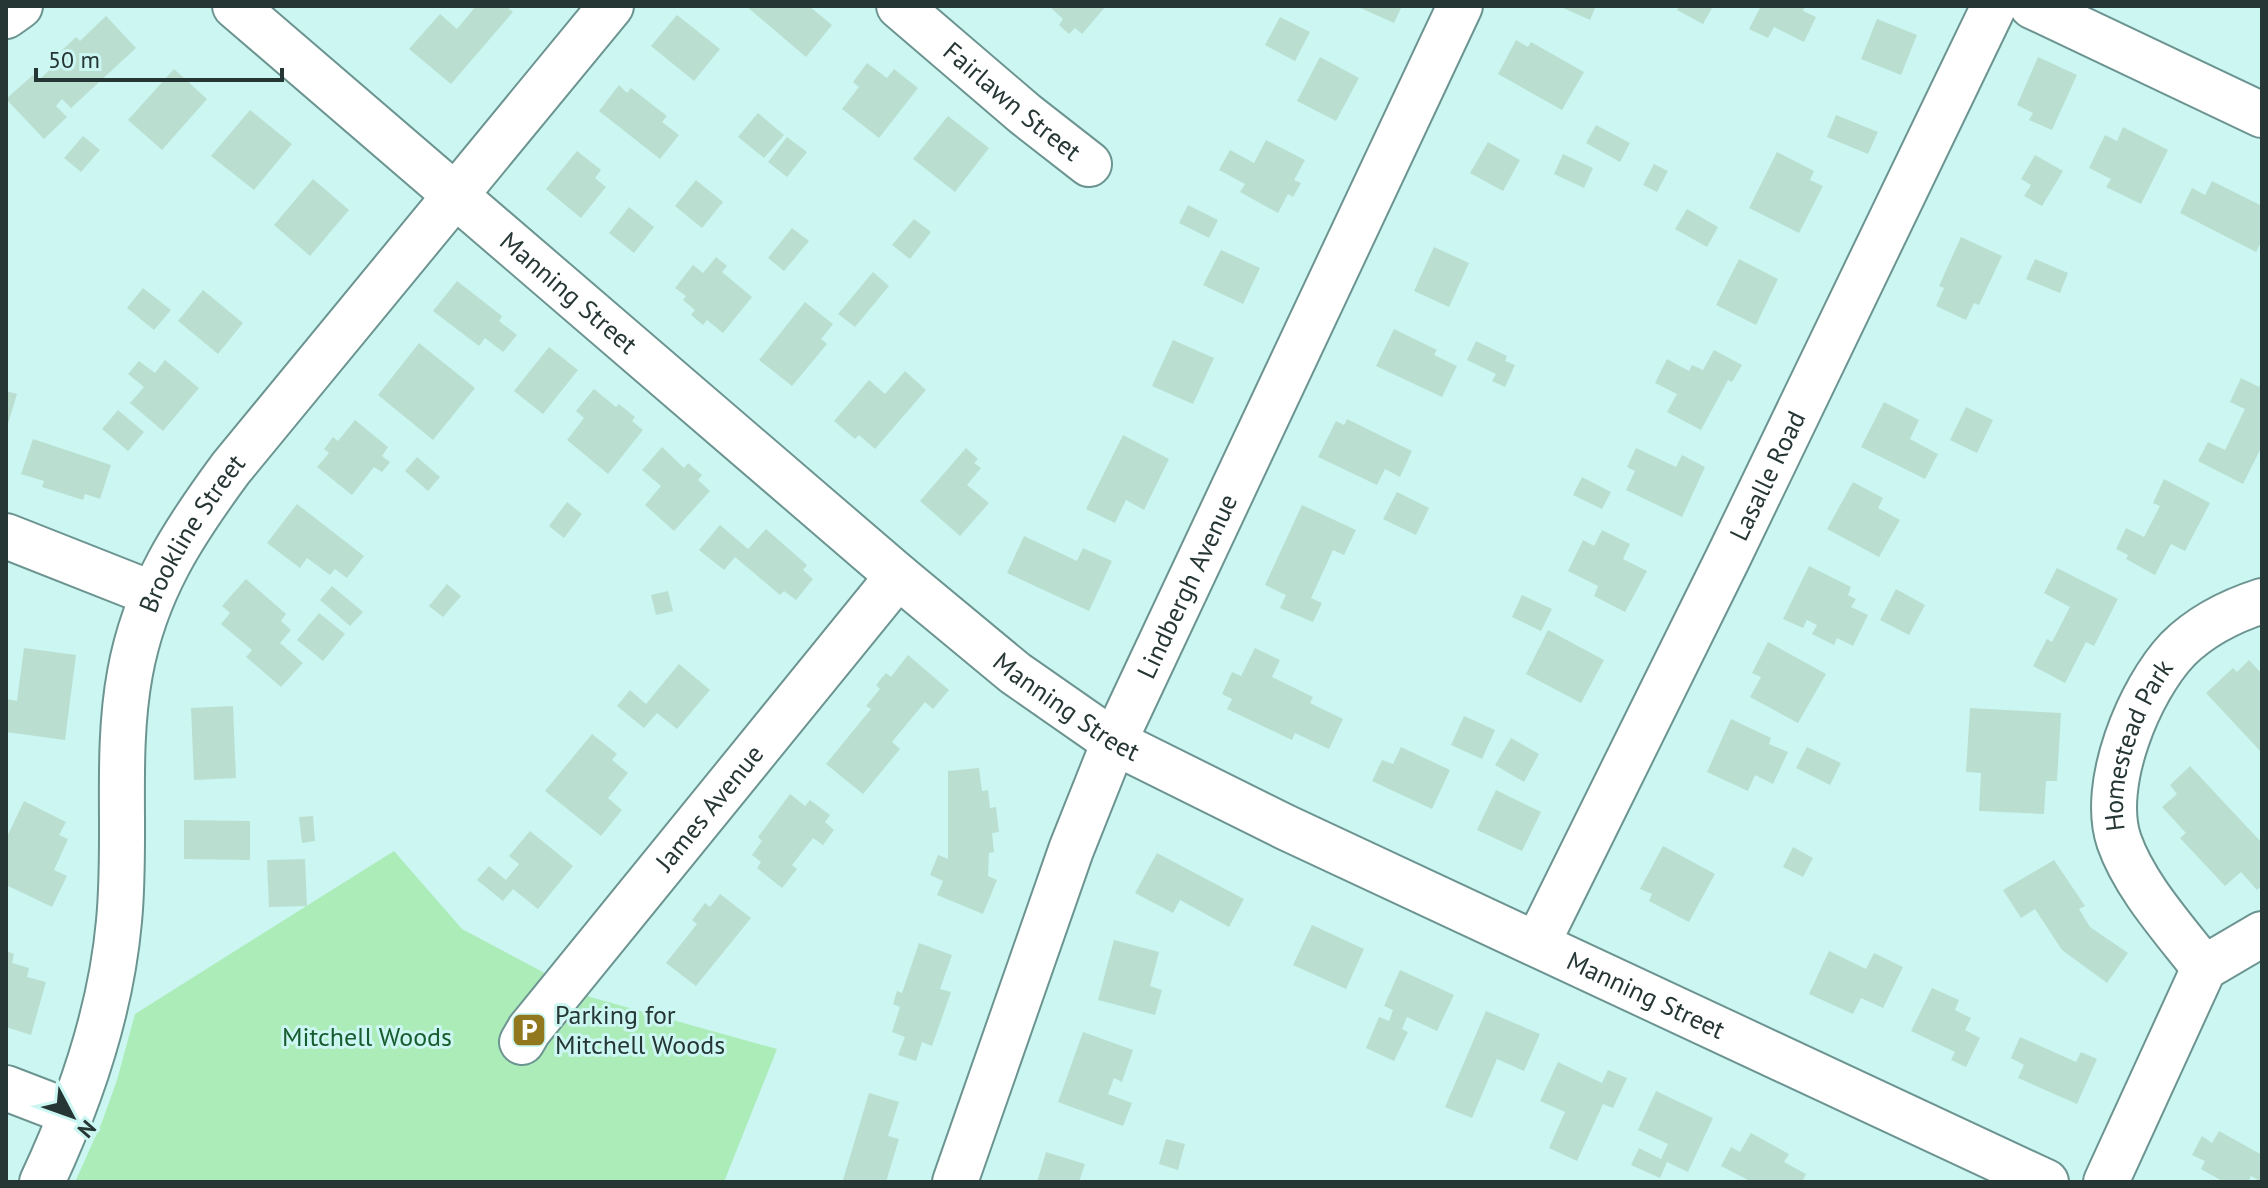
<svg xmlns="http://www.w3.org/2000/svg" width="2268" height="1188" font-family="'PT Sans',sans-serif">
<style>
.green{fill:#acecb9}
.building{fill:#badfd1}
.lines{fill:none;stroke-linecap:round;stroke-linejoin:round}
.minor-casing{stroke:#6c9491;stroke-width:48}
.minor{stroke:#fff;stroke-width:44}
.labels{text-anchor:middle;stroke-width:6;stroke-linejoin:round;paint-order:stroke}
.street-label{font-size:26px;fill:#253634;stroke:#cbf6f1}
.poi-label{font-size:26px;fill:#253634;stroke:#cbf6f1;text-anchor:start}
.park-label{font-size:26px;fill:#175c2e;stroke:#cbf6f1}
</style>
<rect width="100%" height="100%" fill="#cbf6f1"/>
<!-- green -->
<path class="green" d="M394,851l68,78 128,68 187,52 -53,133h-649l27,-60 15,-42 18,-66z"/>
<!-- building -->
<path class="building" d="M476,6h30l7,6 -62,72 -42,-35 31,-35 17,15z
M746,6h63l23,19 -26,32z
M1049,6h57l-24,28 -7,-6 -6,6 -10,-9 4,-6z
M1356,6h46l-8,17z
M1559,6h37l-6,14z
M1679,6h34l-10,18 -26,-14z
M1761,6h44l-2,5 13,6 -12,25 -30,-15 -6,11 -19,-9z
M677,15l43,34 -26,32 -43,-35z
M106,16l30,32 -65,60 -9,-9 -6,7 11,11 -23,22 -38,-40 27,-24 5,6 24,-23 -4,-4 18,-17 4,4z
M1280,17l30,15 -15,29 -30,-16z
M1877,19l40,16 -16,40 -40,-16z
M1516,40l12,7 3,-5 53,30 -22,38 -64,-36z
M1320,57l39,21 -23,43 -39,-20z
M2038,57l39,18 -25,55 -23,-10 4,-7 -16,-8z
M867,63l20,15 7,-9 24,19 -39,50 -37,-29 17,-22 -6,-5z
M174,69l33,30 -45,51 -34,-30z
M619,85l8,8 4,-5 36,28 -5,6 17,13 -19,24 -61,-48z
M250,110l42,34 -38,46 -43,-34z
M758,113l26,22 -20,23 -26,-21z
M1836,115l42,17 -10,22 -41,-17z
M948,116l41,32 -34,44 -42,-33z
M1596,125l34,18 -10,19 -34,-19z
M2123,127l45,23 -27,54 -35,-17 5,-8 -22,-11 16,-33 12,6z
M83,136l17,14 -19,22 -17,-14z
M787,137l20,15 -20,25 -19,-15z
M1266,140l39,20 -11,20 7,3 -8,14 -5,-3 -10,19 -38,-21 5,-8 -26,-14 11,-20 24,13z
M1488,142l32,18 -17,31 -33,-18z
M577,151l24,19 -6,8 11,9 -25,31 -35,-29z
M1777,152l37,19 -4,9 13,6 -24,47 -50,-25z
M1563,154l30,14 -9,20 -30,-14z
M2035,155l28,16 -21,35 -18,-10 7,-11 -10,-6z
M1654,164l14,7 -11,21 -14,-7z
M313,179l36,31 -39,46 -36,-31z
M696,180l27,22 -21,26 -27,-22z
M2212,181l50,25v34l-6,12 -76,-39 12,-25 13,7z
M1188,205l30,15 -9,18 -30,-15z
M629,207l25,20 -20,26 -25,-20z
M1687,209l31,18 -11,20 -32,-18z
M914,219l17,13 -21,27 -18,-14z
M792,228l17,13 -25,30 -16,-13z
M1961,237l41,19 -23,49 -5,-2 -8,17 -30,-14 8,-18 -5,-2z
M1434,247l35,16 -20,44 -35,-16z
M1221,250l39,18 -17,36 -40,-19z
M716,257l11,9 -5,6 30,25 -29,36 -16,-13 -4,5 -12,-10 4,-5 -12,-10 3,-4 -11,-8 18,-23 10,8z
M1739,259l39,20 -22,46 -40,-20z
M2035,259l33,14 -8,20 -34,-14z
M873,272l16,14 -34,41 -17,-13z
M457,281l45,35 -3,5 18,14 -14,17 -18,-14 -6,8 -46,-35z
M143,288l28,22 -17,20 -27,-22z
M203,290l40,33 -25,31 -40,-33z
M805,302l28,22 -12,15 6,5 -35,42 -33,-26z
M1394,329l43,21 -3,5 23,11 -15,31 -66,-31z
M1173,340l41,18 -21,46 -41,-18z
M1476,341l31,15 -2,5 10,4 -10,22 -13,-6 4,-7 -29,-14z
M419,343l56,45 -42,52 -55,-45z
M549,347l29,23 -35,44 -29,-23z
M1714,350l28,15 -10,17 -4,-2 -27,50 -34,-18 10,-18 -22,-11 12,-24 22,12 3,-6 11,5z
M165,360l34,28 -36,43 -33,-28 14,-16 -16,-13 11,-13 16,12z
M905,371l21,19 -51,59 -16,-14 -4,4 -21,-18 35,-41 16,14z
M2241,378l18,9 3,-6v65l-19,38 -45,-23 10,-19 17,8 20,-41 -15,-7z
M594,389l22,18 3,-3 16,13 -3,4 11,9 -35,44 -41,-34 17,-22 -8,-7z
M6,391l11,3 -10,33h-1z
M1884,402l35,18 -9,19 28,15 -13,25 -64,-32z
M1966,407l27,13 -16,33 -27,-13z
M118,410l26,22 -16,19 -26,-22z
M1347,419l65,32 -12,26 -15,-8 -8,16 -59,-28 18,-36 8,4z
M355,420l33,27 -6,9 8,6 -8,10 -8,-5 -22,28 -35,-28 12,-14 -5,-4 9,-12 5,4z
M1123,435l46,24 -25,51 -18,-10 -11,23 -29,-14z
M33,439l78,26 -11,34 -15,-5 -2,6 -41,-13 2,-6 -23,-7z
M662,447l22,21 4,-5 14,12 -4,5 12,11 -36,40 -29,-26 16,-19 -19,-16z
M966,448l12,11 -4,4 7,5 -14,17 22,18 -29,33 -40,-35z
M1636,448l40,19 6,-12 23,12 -23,50 -56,-27 9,-19 -8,-4z
M417,457l23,20 -12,14 -23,-20z
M1582,477l29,15 -9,17 -29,-14z
M2164,479l46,24 -25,48 -14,-7 -16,31 -29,-16 2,-4 -12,-6 10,-21 18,9 16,-31 -7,-3z
M1853,482l30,16 -5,10 22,12 -21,37 -52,-28z
M1397,492l32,16 -13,27 -33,-16z
M567,502l15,12 -18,24 -15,-12z
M297,504l67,52 -17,22 -12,-9 -5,6 -23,-17 -7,10 -33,-25z
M1302,505l54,25 -12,25 -11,-5 -22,48 11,5 -9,19 -33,-14 6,-13 -21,-10z
M720,525l28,24 18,-20 41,36 -4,5 10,9 -17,21 -12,-9 -4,4 -45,-38 -11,13 -25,-20z
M1602,530l28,14 -7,15 24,12 -22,41 -31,-16 4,-10 -30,-15 15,-31 11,6z
M1024,536l53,25 6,-13 29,13 -23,50 -82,-38z
M1809,566l42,21 -3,8 8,4 -5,8 17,8 -15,31 -16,-8 -3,7 -22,-11 5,-9 -10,-5 -4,8 -20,-9z
M2057,568l61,31 -24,47 -8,-4 -21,41 -32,-17 14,-27 5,3 18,-35 -26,-14z
M246,579l40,35 -5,7 10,9 -11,13 23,20 -22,24 -35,-30 6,-7 -31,-26 9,-11 -8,-7z
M447,584l14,12 -18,21 -14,-11z
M332,586l31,26 -13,14 -30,-26z
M1896,589l29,16 -16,30 -29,-15z
M668,591l5,20 -17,4 -5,-20z
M1522,595l30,14 -11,22 -29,-14z
M319,613l26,21 -22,27 -26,-21z
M1548,630l56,30 -23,43 -55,-29z
M1768,642l58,32 -28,49 -48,-26 11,-20 -9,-4z
M24,648l52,7 -11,85 -59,-8v-33l11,2z
M1255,648l25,12 -8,17 41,20 -3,6 33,16 -14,30 -34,-16 -3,7 -65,-31 5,-10 -10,-5 10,-22 9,4z
M908,655l41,35 -16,19 -8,-7 -33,40 8,7 -37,45 -37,-30 45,-55 -5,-3 14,-17 -4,-4 10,-12 5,4z
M2249,660l13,14v79l-56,-60 27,-25 4,4z
M679,664l31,26 -33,39 -20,-16 -13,15 -27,-22 13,-16 16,14z
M233,706l3,72 -42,2 -3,-72z
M1970,708l91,5 -4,68h-11l-2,33 -65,-3 2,-38 -15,-1z
M1464,716l31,14 -13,29 -31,-14z
M1731,719l40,19 -2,6 19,8 -15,32 -18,-9 -7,16 -41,-19z
M592,734l25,20 -5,6 16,13 -20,25 14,12 -21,26 -56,-45z
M1511,738l28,16 -15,28 -29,-17z
M1401,747l49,23 -18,39 -60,-28 10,-21 11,4z
M1807,747l34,16 -11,22 -34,-17z
M2190,766l72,77v42l-5,5 -16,-18 -16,14 -45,-48 6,-5 -24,-26 15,-13 -7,-9z
M979,768l3,23 6,-1 2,18 6,-1 3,25 -7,1 2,19 -5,1 -1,23 9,4 -14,34 -46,-19 6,-14 -13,-6 8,-20 10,4v-88z
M1496,790l45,22 -19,39 -45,-21z
M790,794l15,12 5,-6 20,15 -5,7 9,8 -11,15 -10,-7 -21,27 5,4 -15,19 -25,-20 4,-6 -9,-7 10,-14 -4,-4z
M24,801l42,21 -7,13 9,4 -14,31 13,6 -15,31 -46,-22v-46z
M313,816l2,25 -13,2 -3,-26z
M184,820l66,1v39l-66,-1z
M530,831l43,35 -35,43 -25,-20 -10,12 -26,-21 12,-14 17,14 13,-16 -10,-8z
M1663,846l52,28 -26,48 -40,-21 3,-7 -12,-5z
M1793,847l20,11 -10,19 -20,-10z
M1157,853l87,46 -15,28 -49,-27 -7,13 -38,-20z
M305,859l2,47 -38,1 -2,-47z
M2054,860l31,46 -6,3 11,18 38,26 -21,30 -45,-33 -27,-41 -14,9 -18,-28z
M720,894l31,24 -55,68 -30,-23 31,-39 -5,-4 13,-17 5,4z
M1312,925l52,24 -18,40 -53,-24z
M1114,940l45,12 -9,34 12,4 -7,25 -57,-15z
M919,943l33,12 -12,34 11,3 -19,54 -10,-4 -6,19 -18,-6 7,-18 -13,-5 8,-25 -7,-3 4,-13 5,2z
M6,951l8,3 -2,9 17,5 -2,9 19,5 -15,53 -25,-8z
M1829,951l37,18 8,-16 29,14 -20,41 -22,-10 -8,16 -44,-20z
M1400,970l54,25 -17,36 -30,-14 -5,12 6,3 -14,29 -28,-13 13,-31 10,4 4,-11 -9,-4z
M1932,988l27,12 -4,10 16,8 -6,12 15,8 -14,29 -15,-7 4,-8 -44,-21z
M1486,1011l54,23 -16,37 -27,-12 -25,59 -27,-11z
M1083,1032l50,18 -11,32 -8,-4 -6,16 24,9 -9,23 -65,-24z
M2020,1037l56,25 5,-10 16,7 -20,45 -59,-26 6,-13 -13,-7z
M1558,1062l44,21 6,-13 19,8 -14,30 -10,-4 -26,57 -28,-13 16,-36 -25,-11z
M1656,1091l57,27 -25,54 -21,-10 -7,16 -29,-13 8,-17 22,11 7,-15 -30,-14z
M869,1093l30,9 -11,34 11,3 -13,43h-35l-8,-2z
M2219,1131l43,24v27l-11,-6 -3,6h-24l-23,-13 4,-8 -13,-6 10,-19 10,7z
M1751,1133l38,21 -5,8 22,12 -4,8h-55l1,-2 -27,-14 10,-19 9,5z
M1166,1139l19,5 -7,26 -19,-6z
M1046,1152l39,12 -6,18h-42z"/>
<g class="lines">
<!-- minor casing -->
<g class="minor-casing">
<g id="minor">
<path id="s1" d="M235,6l663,570 117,97 99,69 171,85 761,355"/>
<path id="s2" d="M899,6l126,108 64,50"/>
<path d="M2032,6l230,109"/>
<path d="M6,16l14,-10"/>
<path d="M6,536l147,58"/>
<path id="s3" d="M1537,944l191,-386 266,-552"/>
<path id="s4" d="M2204,968c-29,-38 -69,-81 -85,-127 -19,-56 20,-151 59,-192 23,-23 53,-38 84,-48"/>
<path id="s5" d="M522,1042l7,-12 369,-454"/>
<path d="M6,1088l65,25"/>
<path id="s6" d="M42,1182c38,-81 69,-171 77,-261 8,-82 -4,-167 11,-248 15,-82 53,-140 101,-205l380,-462"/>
<path id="s7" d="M955,1182l116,-332 43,-108 346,-736"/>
<path d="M2106,1182l98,-214 58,-34"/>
</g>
</g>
<!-- minor -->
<use href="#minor" class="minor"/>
</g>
<!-- icons -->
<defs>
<g id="parking-square" transform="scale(1.8)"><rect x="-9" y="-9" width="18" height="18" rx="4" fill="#91781e" stroke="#cbf6f1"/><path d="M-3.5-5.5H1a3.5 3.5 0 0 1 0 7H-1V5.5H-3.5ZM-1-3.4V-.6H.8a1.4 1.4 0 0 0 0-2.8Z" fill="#fff"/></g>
</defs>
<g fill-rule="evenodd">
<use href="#parking-square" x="529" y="1030"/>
</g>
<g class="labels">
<!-- street labels -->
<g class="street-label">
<text dy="9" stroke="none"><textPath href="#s2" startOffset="148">Fairlawn Street</textPath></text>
<text dy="9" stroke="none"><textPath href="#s1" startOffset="440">Manning Street</textPath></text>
<text dy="9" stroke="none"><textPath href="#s3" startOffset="522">Lasalle Road</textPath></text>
<text dy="9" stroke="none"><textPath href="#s6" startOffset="676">Brookline Street</textPath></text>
<text dy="9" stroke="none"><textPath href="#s7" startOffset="640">Lindbergh Avenue</textPath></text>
<text dy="9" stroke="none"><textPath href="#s1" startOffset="1088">Manning Street</textPath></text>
<text dy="9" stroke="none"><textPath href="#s4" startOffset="254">Homestead Park</textPath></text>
<text dy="9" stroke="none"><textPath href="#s5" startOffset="300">James Avenue</textPath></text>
<text dy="9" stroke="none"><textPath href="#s1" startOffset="1736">Manning Street</textPath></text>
</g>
<!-- poi labels -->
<g class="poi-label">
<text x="555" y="1024">Parking for<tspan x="555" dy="30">Mitchell Woods</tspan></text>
</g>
<!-- park labels -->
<g class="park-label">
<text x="367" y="1046">Mitchell Woods</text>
</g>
</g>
<!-- border -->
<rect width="2268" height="1188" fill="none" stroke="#253634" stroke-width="16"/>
<!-- north arrow -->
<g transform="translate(72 1116) rotate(131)" stroke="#cbf6f1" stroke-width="6" paint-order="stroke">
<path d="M0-6L14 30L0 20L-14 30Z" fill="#253634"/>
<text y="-12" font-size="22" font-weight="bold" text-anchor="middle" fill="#253634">N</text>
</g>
<!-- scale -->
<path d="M36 68v12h246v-12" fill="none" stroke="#253634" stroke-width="4"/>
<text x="48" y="68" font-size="24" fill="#253634" stroke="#cbf6f1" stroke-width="6" paint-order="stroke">50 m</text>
</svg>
